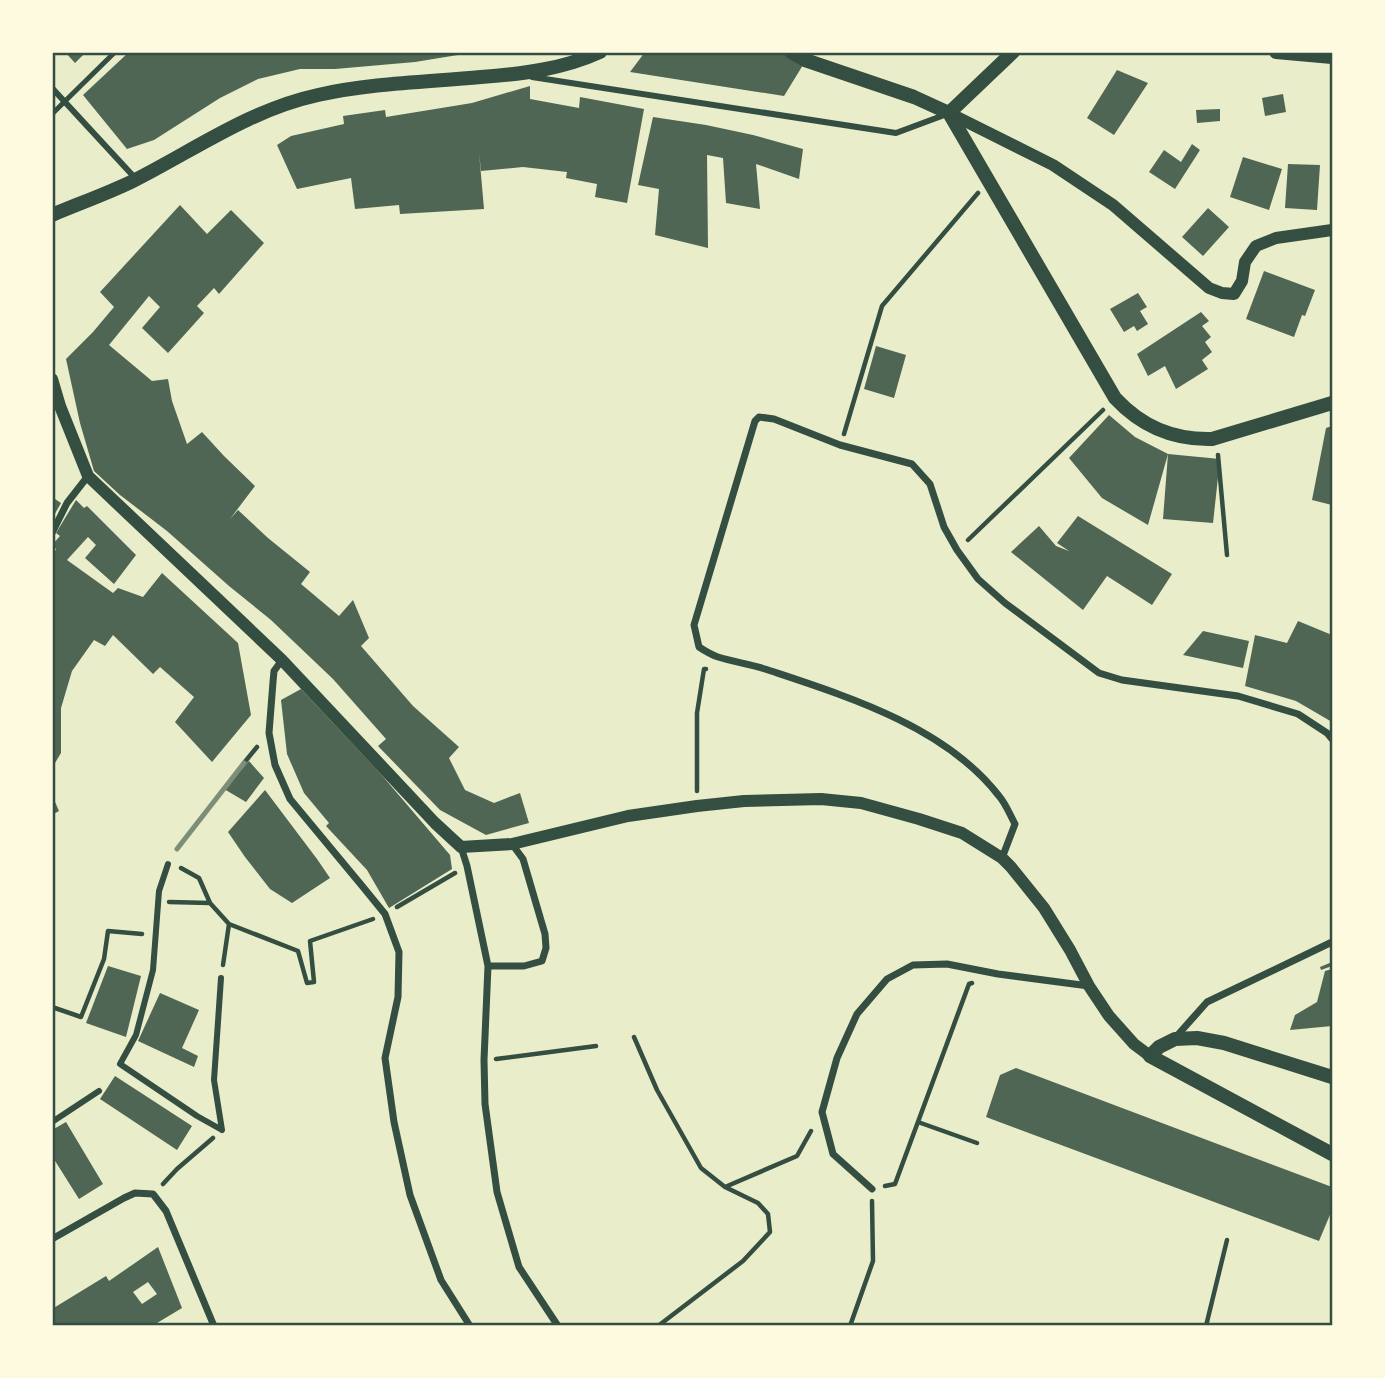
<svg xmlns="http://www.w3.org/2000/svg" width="1385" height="1378" font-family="Raleway,sans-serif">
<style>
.building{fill:#4f6655;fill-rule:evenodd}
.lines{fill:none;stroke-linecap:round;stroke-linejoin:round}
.path{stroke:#344e41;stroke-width:4.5}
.service{stroke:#344e41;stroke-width:5}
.pedestrian{stroke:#344e41;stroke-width:6}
.minor{stroke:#344e41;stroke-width:7}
.tertiary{stroke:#344e41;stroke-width:12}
.secondary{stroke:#344e41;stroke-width:14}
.rail{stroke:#7c8e77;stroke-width:5}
.neatline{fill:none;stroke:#344e41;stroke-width:2.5}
</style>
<rect width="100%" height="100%" fill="#e9edc9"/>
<!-- building -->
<path class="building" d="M65,52h21l-11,11z
M129,52h335v2l-49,8 -80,7h-35l-42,10 -38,19 -66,42 -27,9 -44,-54z
M645,52h138l20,13 -19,31 -154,-24z
M1117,70l31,13 -34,52 -27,-17z
M530,86v13l49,9 1,-11 64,12 -17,94 -32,-6 2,-13 -31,-6 1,-6 -44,-5 -42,4 -2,-19 5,57 -84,5 -1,-9 -44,4 -4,-31 -54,11 -20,-44 14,-9 53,-12 -1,-8 42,-6 1,7 86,-14z
M1283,94l3,18 -21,4 -3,-18z
M1220,109v12l-23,2 -1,-13z
M653,117l53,8 47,10 50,14 -4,30 -43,-15 4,45 -34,-6 -3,-45 -16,-3 1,93 -53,-13 4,-46 -21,-4z
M1192,144l8,6 -25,39 -26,-17 15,-22 17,12z
M1243,157l39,12 -13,41 -39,-13z
M1288,164l32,1 -3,45 -32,-2z
M180,205l27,29 24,-24 33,33 -45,51 -5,-6 -17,18 7,7 -36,40 -26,-25 18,-21 -11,-11 -40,49 43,36 16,-2 4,22 15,43 15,-12 22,24 31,30 -25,33 8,-9 30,28 42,34 -9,12 38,32 14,-16 16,38 -8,8 52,60 46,41 -10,11 16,32 29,13 26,-10 9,30 -43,12 -46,-25 -62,-64 8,-7 -53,-60 -62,-59 -42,-34 -62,-55 -47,-36 -26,-24 -14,-48 -14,-64 27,-27 21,-25 -14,-15z
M1208,208l21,19 -26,29 -21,-19z
M1264,271l51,19 -10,26 -3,-1 -8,22 -48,-18z
M1138,293l9,14 -7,4 8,13 -11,7 -3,-5 -10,6 -14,-23z
M1201,312l8,9 -7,5 9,11 -6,5 7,10 -10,8 6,9 -32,20 -11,-23 -17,10 -11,-22z
M876,346l30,9 -12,43 -30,-9z
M1109,415l26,22 33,17 -20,71 -46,-27 -33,-40z
M1332,426v79l-20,-5 14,-72z
M1168,454l52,5 -7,64 -50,-4z
M52,497l9,6 -9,16z
M76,500l8,8 3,-2 49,49 -22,29 -29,-26 11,-13 -8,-8 -21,23 46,33 5,-5 25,9 19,-24 76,70 13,72 -39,47 -37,-40 19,-25 -34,-30 -7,7 -40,-39 -8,11 -11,-6 -22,31 -11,37v45l-9,15v-210l4,-9 -4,-4 8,-9 -4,-3z
M1078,516l94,58 -20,31 -45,-29 -24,34 -72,-58 28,-26 17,20 13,5 -12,-8z
M1298,621l34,14v87l-36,-21 -51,-15 10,-51 32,8z
M1203,631l46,10 -6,27 -60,-13z
M301,689l79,84 70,82 2,14 -63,39 -22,-38 -41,-44 3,-3 -25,-30 -17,-39 -6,-54z
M249,761l15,17 -18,24 -22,-13z
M265,790l52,69 13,19 -38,25 -22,-14 -25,-32 -17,-25z
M52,795l7,16 -7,4z
M1332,962v4l-11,4 -1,-3z
M108,966l33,10 -15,61 -40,-14z
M1332,969v57l-42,4 5,-15 22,-13 8,-31z
M160,993l39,17 -17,38 16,8 -4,11 -56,-26z
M1016,1068l316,119v23l-13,31 -333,-124 14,-42z
M115,1076l77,50 -15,24 -77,-51z
M66,1122l37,62 -24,15 -27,-43v-26z
M158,1247l24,61 -30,18h-100v-17l54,-33 3,5zM148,1282l9,12 -15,10 -9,-12z"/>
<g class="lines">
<!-- path -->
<path class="path" d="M844,434l38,-128 96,-113
M1218,455l9,100
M968,540l135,-130
M244,763l13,-16
M697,791v-78l7,-44h2
M181,868l18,10 11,25
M169,902l41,1 19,21 69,27 9,32 7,-1 -4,-41 63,-22
M397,907l58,-34
M223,965l6,-41
M52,1007l29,10 23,-58 4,-28 34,3
M634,1037l23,53 44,78 24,19
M496,1059l100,-13
M918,1122l59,21
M163,1184l14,-15 36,-31
M885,1186l10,-2 74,-200 3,-1
M658,1326l85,-65 27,-29 -2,-18 -10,-11 -33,-16 72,-31 14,-25
M850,1326l23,-65 -1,-60
M1206,1326l21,-86"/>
<!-- service -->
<path class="service" d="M52,114l63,-62"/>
<!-- pedestrian -->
<path class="pedestrian" d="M532,77l364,56 51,-19
M52,88l84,91
M168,864l-9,27 -6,79 -17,65 -16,29 77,52 25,14
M221,978l-7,102 8,50
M52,1122l47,-31"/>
<!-- minor -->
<path class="minor" d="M52,533l15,-30 21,-27
M282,660l-8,11 -1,11 -4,51 6,32 15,34 73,88 22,27 14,38 -1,45 -13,61 9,64 16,73 31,85 29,46
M461,847l6,19 21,100 -4,94 1,44 12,88 22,75 39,59
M1002,858l13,-34c-5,-9 -9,-20 -16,-28 -54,-70 -153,-100 -234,-127 -15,-5 -31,-7 -47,-12 -6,-2 -13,-6 -19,-10l-5,-22 61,-204 4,-4 15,2 66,26 72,19 18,20 14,43 13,23 21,29 27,24 94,70 23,7 116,16 60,18 29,19 5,6
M488,966h36l18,-5 4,-13 -1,-14 -22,-75 -11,-15
M1175,1038l32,-36 125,-60
M872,1189l-39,-35 -11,-42 15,-54 20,-44 30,-35 26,-14 34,-1 51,10 91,12
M52,1239l72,-41 11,-5 18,1 13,17 48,115"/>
<!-- tertiary -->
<path class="tertiary" d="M949,113l104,52 60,40 96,83 13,5 12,1 8,-13 3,-19 11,-16 20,-8 56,-8
M52,379l8,27 28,70 194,184 153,163 26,24 51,-3 116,-28 69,-10 47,-5 77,-2 40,4 58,16 43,14 40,25 9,9 33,41 26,42 19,36 20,30 25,28 16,12"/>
<!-- secondary -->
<path class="secondary" d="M791,52l14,8 109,37 35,16
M1276,52l56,5
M949,113l166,285c27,29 58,42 97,41l120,-36
M949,113l64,-61
M52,215c26,-11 54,-21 79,-33 62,-31 118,-72 187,-87 53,-12 109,-13 163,-18 41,-3 82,-8 119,-25
M1332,1077l-108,-34 -27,-5 -22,1 -16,8 -9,9 182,98"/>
<!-- rail -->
<path class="rail" d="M177,849l67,-86"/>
</g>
<!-- border -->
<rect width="1385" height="1378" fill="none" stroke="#fefae0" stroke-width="108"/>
<rect x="54" y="54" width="1277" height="1270" class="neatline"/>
</svg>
